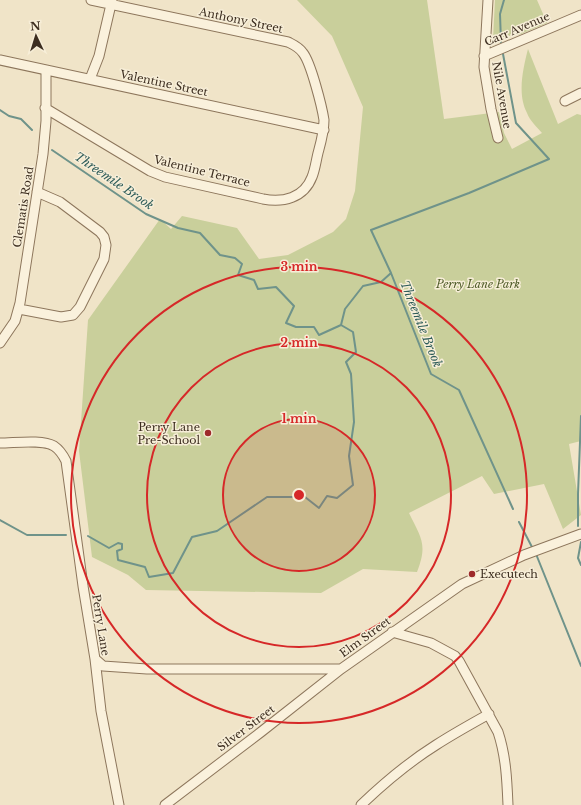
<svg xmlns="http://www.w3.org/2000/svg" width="581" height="805" font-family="'Libre Baskerville',serif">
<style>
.green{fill:#c9cf9b}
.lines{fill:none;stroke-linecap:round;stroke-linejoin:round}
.stream{stroke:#6f938a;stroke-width:2}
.minor-casing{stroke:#8d765c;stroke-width:11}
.minor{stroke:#faf1dc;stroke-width:9}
.ring{fill:none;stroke:#d62828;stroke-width:2}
.poi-dot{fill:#9e2a2b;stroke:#f7eed8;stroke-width:1.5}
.labels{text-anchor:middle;stroke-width:3;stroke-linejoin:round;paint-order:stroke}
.street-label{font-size:11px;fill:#3d2e20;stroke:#f7eed8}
.park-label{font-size:11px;font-style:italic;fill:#4d5a26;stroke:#f7eed8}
.poi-label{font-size:11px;fill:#3d2e20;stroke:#f7eed8;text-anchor:end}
.water-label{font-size:12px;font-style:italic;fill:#2f5d5a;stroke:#f7eed8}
.centre{fill:#d62828;stroke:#f7eed8;stroke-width:2}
.ring-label{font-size:12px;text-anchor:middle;font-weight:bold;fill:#d62828;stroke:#f7eed8;stroke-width:3;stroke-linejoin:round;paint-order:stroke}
</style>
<rect width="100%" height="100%" fill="#f0e4c8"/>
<!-- green -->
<path class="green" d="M297,0h130l17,119 55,-7 5,21 8,16 30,-16c-5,-6 -12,-12 -15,-20 -10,-19 -4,-44 1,-64l30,75 19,-10 4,1v326l-12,3 12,71 -18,14 -19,-45 -50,10 -12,-18 -73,37c12,25 19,31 8,59l-54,-3 -42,24 -175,-3 -18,-15 -36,-18 -13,-106 9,-131 72,-101 11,10 11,-13 55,12 22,31 29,-4 45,-23 13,-13 9,-28 8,-84 -31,-71z
M495,0h42l10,23 -26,11 -28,5z"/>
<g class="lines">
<!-- stream -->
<path class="stream" d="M501,42l-1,-28 4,-14
M0,110l9,6 12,3 11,11
M52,150l94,64 32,14 22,5 20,22 15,3 7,6 -4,11 16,5 4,9 18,-2 18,19 -8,17 10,4h18l5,8 22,-10 4,-16 18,-23 18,-4 10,-9 40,101 28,16 54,119
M391,273l-20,-43 98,-37 80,-34 -33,-36 -13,-69
M0,520l27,15h39
M519,522l14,27
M578,526v-32l3,-78
M88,536l21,12 9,-5 4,1v5l-5,2 1,9 27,7 4,10 24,-4 19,-36 25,-6 50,-34h38l14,11 8,-12 10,2 16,-13 -4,-29 5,-34 -3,-48 -5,-12 10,-10 -3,-20 -12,-7
M581,542l-3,16 3,7
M536,554l45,112"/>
<!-- minor casing -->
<g class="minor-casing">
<path id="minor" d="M488,0l-4,67 7,42 7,29
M484,56l97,-41
M0,60l324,70
M90,79l9,-23 13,-56
M565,101l16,-8
M45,108l105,63 15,6 98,22c20,4 41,-1 49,-22 3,-7 4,-16 6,-24 3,-11 6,-21 6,-33 -2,-13 -13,-57 -21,-67 -4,-6 -9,-8 -15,-11l-197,-42
M19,309l42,8 12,-2 7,-8 24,-48 2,-14 -2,-8 -4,-5 -40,-30 -23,-10
M0,343l15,-22 5,-18 23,-149 3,-33v-51
M0,443c15,0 42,-4 54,3 6,4 9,9 12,15l17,125 12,73 6,52 18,94
M392,632l39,11 24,13 4,5 39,71c8,24 9,49 10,73
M95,659l8,7 44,3h194
M165,805l96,-73 80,-63 121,-85 62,-29 57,-21
M361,805c23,-22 48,-43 75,-60 17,-11 35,-21 53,-31"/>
</g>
<!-- minor -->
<use href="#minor" class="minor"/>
</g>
<!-- distance rings -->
<circle cx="299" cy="495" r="76" fill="#d62828" fill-opacity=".12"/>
<g class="ring">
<circle cx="299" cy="495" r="76"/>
<circle cx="299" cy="495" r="152"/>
<circle cx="299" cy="495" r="228"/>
</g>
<!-- markers -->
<g class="poi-dot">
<circle cx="208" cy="433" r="4"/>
<circle cx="472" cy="574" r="4"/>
</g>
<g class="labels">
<!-- street labels -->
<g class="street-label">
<text transform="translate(241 20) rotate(12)" y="4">Anthony Street</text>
<text transform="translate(517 29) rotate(-23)" y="4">Carr Avenue</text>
<text transform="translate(164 83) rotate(12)" y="4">Valentine Street</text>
<text transform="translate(502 95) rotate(80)" y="4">Nile Avenue</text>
<text transform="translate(202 171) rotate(14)" y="4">Valentine Terrace</text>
<text transform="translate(23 207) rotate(-81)" y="4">Clematis Road</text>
<text transform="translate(101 625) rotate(81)" y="4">Perry Lane</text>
<text transform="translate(365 637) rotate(-36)" y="4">Elm Street</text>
<text transform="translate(246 728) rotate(-37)" y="4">Silver Street</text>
</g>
<!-- park labels -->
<g class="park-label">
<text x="478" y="288">Perry Lane Park</text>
</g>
<!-- poi labels -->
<g class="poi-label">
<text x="200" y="431">Perry Lane<tspan x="200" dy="13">Pre-School</tspan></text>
<text x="480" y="578" text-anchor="start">Executech</text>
</g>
<!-- water labels -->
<g class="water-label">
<text transform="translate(114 181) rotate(34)" y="4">Threemile Brook</text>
<text transform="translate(421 324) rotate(68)" y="4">Threemile Brook</text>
</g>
</g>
<circle cx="299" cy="495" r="6" class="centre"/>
<g class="ring-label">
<text x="299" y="271">3 min</text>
<text x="299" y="347">2 min</text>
<text x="299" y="423">1 min</text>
</g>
<!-- north arrow -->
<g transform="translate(36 36) rotate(356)" stroke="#f7eed8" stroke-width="3" paint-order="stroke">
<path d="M0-3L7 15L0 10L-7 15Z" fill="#3d2e20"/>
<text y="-6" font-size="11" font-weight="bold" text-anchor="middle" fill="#3d2e20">N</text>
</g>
</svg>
